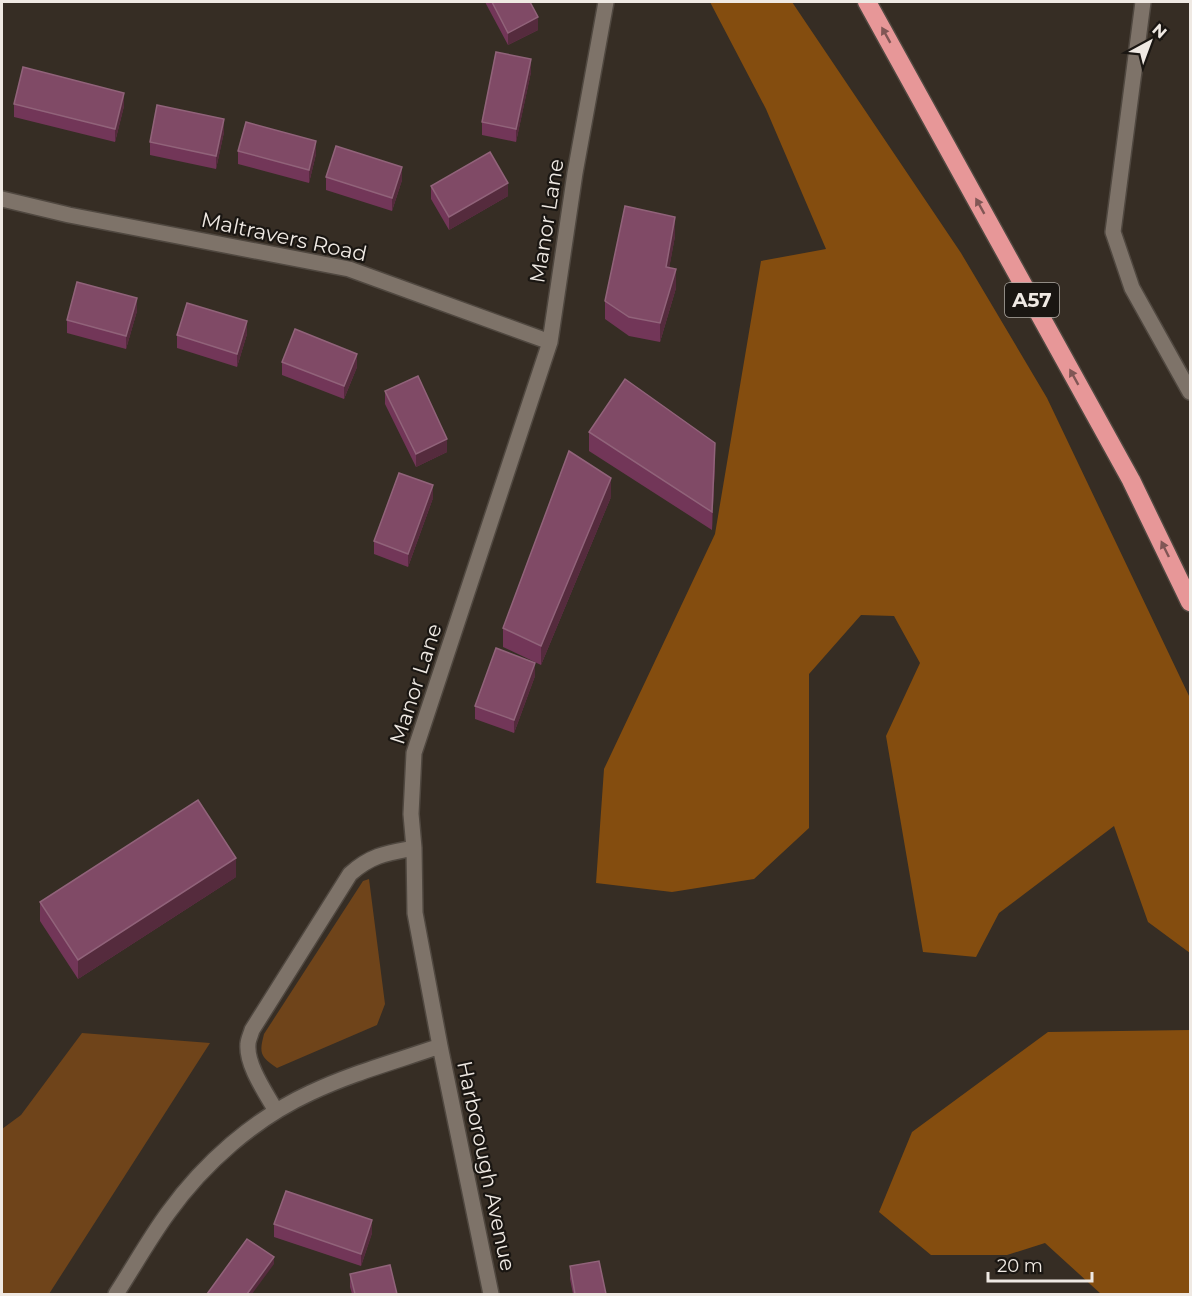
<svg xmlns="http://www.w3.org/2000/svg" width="1192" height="1296" font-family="Montserrat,sans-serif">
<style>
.green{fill:#6f441a}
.forest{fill:#844d0f}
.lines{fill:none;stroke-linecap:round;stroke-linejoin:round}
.minor-casing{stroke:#504840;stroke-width:18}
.highway-casing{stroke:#504840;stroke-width:21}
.minor{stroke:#7e7369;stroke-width:15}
.highway{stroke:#e79798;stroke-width:18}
.wall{fill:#723658}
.shaded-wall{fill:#552b3d}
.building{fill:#804a66;stroke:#91637a;stroke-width:1.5}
.oneway{fill:#805655}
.labels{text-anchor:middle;stroke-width:4.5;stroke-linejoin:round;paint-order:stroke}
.shield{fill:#1a1612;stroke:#afaaa4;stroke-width:1.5}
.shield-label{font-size:20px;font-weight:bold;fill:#efe9e3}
.street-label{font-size:21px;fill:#efe9e3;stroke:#1a1612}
</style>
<rect width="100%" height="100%" fill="#362d24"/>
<!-- green -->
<path class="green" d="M369,879l16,125 -8,21 -100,43c-17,-11 -18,-15 -13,-34l99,-153z
M82,1033l128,10 -161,251h-47v-165l19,-14z"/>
<!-- forest -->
<path class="forest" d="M710,2h82l169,251 86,145 143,300v255l-42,-31 -34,-96 -115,87 -23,44 -53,-5 -37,-216 34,-73 -26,-47 -33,-1 -52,59v154l-55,51 -82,13 -76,-9 8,-114 111,-235 46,-273 65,-12 -60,-140z
M1190,1030v264h-89l-56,-51 -38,12h-76l-52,-43 33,-80 136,-100z"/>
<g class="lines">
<!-- minor casing -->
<g class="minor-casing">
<path id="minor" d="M1143,2l-30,230 19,56 58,104
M2,199l67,16 280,54 201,73
M276,1111c-10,-18 -30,-46 -28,-67 0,-4 3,-10 4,-14l98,-156c21,-19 37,-21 64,-26
M116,1294c17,-26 33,-55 52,-81 36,-50 86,-94 142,-120 42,-20 87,-32 130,-47
M491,1294l-51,-248 -25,-133 -1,-65 -3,-34 3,-61 136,-411 25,-169 31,-171"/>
</g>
<!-- highway casing -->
<g class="highway-casing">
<path id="highway" d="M867,2l264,478 59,122"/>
</g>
<!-- minor -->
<use href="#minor" class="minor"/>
<!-- highway -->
<use href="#highway" class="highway"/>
</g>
<!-- wall -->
<path class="wall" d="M485,2h45l8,28 -30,15z
M531,72l-15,70 -34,-7v-13z
M14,104l110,2 -9,36 -101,-25z
M224,132l-8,37 -66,-14v-13z
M238,151l78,3 -7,29 -71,-19z
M326,177l76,3 -10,31 -66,-21z
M431,186l77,10 -59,34 -18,-31z
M675,236l-6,32 7,20 -16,54 -31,-6 -24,-17v-18z
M137,311l-11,38 -59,-16v-13z
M247,334l-10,33 -60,-19v-13z
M282,362l75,5 -13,32 -62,-24z
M385,391l62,61 -31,15 -31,-63z
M589,432l126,30 -3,68 -123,-79z
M611,497l-70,168 -38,-18v-19z
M433,498l-25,69 -34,-13v-13z
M535,676l-21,57 -39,-14v-13z
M236,877l-158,102 -38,-58v-19z
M274,1224l98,9 -11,33 -87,-29z
M570,1266l36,28h-33l-3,-15z
M350,1274l47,20h-45l-2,-7z"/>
<!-- shaded-wall -->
<path class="shaded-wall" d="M538,17v13l-30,15v-12z
M531,59v13l-15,70v-13z
M124,93v13l-9,36v-13z
M224,119v13l-8,37v-13z
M316,141v13l-7,29v-13z
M402,167v13l-10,31v-13z
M508,183v13l-59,34v-13z
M675,217v19l-9,50v-19z
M676,269v19l-16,54v-19z
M137,298v13l-11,38v-13z
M247,321v13l-10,33v-13z
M357,354v13l-13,32v-13z
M447,439v13l-31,15v-13z
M715,443v19l-3,68v-18z
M611,478v19l-70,168v-19z
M433,485v13l-25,69v-13z
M535,663v13l-21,57v-13z
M236,858v19l-158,102v-19z
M372,1220v13l-11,33v-12z
M274,1257v7l-22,30h-5z"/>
<!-- building -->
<path class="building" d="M492,2h38l8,15 -30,16z
M496,52l35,7 -15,70 -34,-7z
M23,67l101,26 -9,36 -101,-25z
M157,105l67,14 -8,37 -66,-14z
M246,122l70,19 -7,29 -71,-19z
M336,146l66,21 -10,31 -66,-21z
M490,152l18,31 -59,34 -18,-31z
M625,206l50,11 -9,50 10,2 -16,54 -31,-6 -24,-16z
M77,282l60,16 -11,38 -59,-16z
M187,303l60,18 -10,33 -60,-19z
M295,329l62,25 -13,32 -62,-24z
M418,376l29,63 -31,15 -31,-63z
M625,379l90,64 -3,69 -123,-80z
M569,451l42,27 -70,168 -38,-18z
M399,473l34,12 -25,69 -34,-13z
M496,648l39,15 -21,57 -39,-14z
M198,800l38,58 -158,102 -38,-58z
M286,1191l86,29 -11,34 -87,-30z
M247,1239l27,18 -27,37h-40z
M599,1261l7,33h-31l-5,-28z
M390,1265l7,29h-42l-5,-20z"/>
<!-- one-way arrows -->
<defs><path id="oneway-solid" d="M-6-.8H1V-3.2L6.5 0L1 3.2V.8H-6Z" transform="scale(1.5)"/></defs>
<g class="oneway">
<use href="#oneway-solid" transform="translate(886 35) rotate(-119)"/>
<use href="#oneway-solid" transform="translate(980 206) rotate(-119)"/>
<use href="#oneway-solid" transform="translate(1074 377) rotate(-119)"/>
<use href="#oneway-solid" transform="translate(1165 549) rotate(-116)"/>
</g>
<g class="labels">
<!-- shield labels -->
<rect class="shield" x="1005" y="283" width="54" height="34" rx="4.5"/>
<g class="shield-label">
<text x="1032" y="307">A57</text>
</g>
<!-- street labels -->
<g class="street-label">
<text transform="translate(547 221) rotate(-81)" y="7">Manor Lane</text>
<text transform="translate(284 237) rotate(12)" y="7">Maltravers Road</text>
<text transform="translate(416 684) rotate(-72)" y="7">Manor Lane</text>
<text transform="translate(486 1166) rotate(78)" y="7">Harborough Avenue</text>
</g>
</g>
<!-- border -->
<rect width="1192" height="1296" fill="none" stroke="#efe9e3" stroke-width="6"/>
<!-- north arrow -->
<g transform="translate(1150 42) rotate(41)" stroke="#1a1612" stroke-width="4.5" paint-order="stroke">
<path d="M0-4.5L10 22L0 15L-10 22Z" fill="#efe9e3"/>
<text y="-9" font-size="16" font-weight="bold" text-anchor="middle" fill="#efe9e3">N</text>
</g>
<!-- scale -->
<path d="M988 1272v9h104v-9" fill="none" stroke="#efe9e3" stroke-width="3"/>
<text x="997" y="1272" font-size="18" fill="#efe9e3" stroke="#1a1612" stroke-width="4.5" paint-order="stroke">20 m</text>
</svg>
